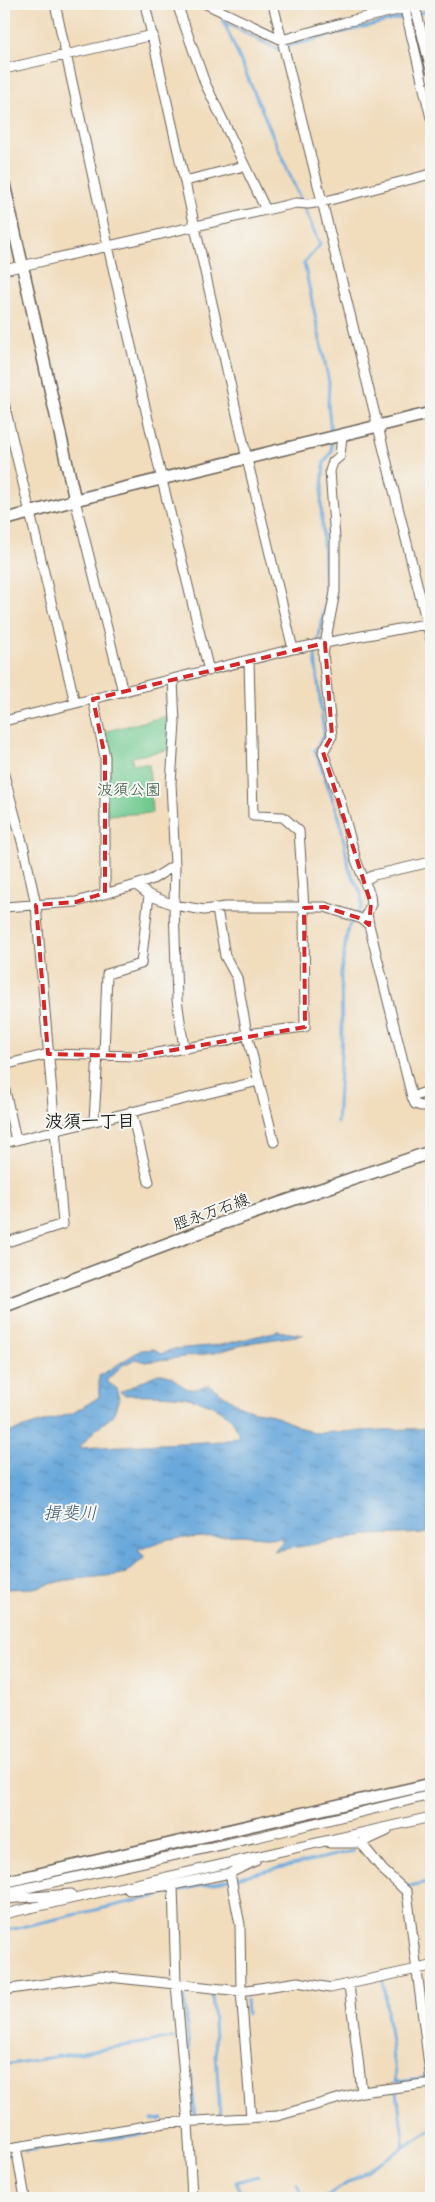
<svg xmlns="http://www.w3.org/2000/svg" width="435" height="2202" font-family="'Gochi Hand','Klee One',sans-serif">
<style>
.green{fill:#6fc990;stroke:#467256}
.water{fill:url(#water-ripples);stroke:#42627c}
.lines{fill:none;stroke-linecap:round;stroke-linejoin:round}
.stream{stroke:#69a8db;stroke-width:3}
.minor-casing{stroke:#675f54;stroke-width:11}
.tertiary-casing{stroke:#675f54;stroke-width:14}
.secondary-casing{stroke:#675f54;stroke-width:15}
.minor{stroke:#fff;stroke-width:9}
.tertiary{stroke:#fff;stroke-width:11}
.secondary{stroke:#fff;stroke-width:12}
.marked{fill:none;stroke:#d62828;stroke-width:4;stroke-dasharray:10 6;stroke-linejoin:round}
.labels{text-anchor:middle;stroke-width:4;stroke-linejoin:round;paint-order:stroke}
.park-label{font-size:16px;fill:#395945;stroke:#f6f6f2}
.street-label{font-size:16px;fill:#1c1c1c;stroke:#f6f6f2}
.neighbourhood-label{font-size:18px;font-weight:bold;fill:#1c1c1c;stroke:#f6f6f2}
.water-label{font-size:18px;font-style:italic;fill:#3f5b72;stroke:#f6f6f2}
</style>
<defs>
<pattern id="water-ripples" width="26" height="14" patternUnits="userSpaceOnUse" patternTransform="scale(1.25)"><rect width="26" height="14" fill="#69a8db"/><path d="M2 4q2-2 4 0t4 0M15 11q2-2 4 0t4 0" fill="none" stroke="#5688b1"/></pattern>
</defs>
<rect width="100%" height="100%" fill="#f6f6f2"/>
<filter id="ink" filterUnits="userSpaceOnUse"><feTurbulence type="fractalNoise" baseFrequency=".02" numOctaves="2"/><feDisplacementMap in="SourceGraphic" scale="10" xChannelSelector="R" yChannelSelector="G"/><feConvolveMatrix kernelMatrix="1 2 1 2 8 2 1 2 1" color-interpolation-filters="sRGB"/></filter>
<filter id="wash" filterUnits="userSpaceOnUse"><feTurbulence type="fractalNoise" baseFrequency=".0096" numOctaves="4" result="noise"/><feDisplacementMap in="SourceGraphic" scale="20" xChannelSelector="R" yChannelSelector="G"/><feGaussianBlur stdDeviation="1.12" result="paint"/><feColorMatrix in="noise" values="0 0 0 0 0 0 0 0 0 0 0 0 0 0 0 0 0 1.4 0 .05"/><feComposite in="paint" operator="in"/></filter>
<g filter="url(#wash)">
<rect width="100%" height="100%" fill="#f1dcbc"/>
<!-- green -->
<path class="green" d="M172,715l-1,34 -39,8 1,7h16l3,49 -45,2 -4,-83z"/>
<!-- water -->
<path class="water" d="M278,1331l25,4 -49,7 -40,11 -68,9 -10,-3 -13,6 -17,16 10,7 3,10 -6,18 -18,14 -16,18 145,-7 15,-5c-2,-5 -4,-13 -8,-17 -27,-27 -71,-24 -106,-24l-5,-3c7,-3 35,-18 39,-18 15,-1 22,15 31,15 6,1 13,-3 19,-4l31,21 15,5 13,2 45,20 118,-5v105l-63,2 -94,16 11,-12 -45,-4 -71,4 -31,11 7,7 -20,17 -58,6 -33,8 -30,1v-155l69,-21 26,-16v-21l42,-26 14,-1 5,5 14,-5 47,-4z"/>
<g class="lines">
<!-- stream -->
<path class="stream" d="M220,13l100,232 -16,18 25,119 -1,22 3,30
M224,22l53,27 154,-39
M331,440l1,11 -8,12 -3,39 5,101 -11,53 9,79 -9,15 25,70 9,49 12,24 1,13 -14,22 -7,45 1,61 -5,89
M406,1887l25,-6
M4,1931l349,-80
M383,1980l13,102 26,-3 4,-5v-3
M184,1992l11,126
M212,1992l8,124
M246,2000l1,14
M4,2065l169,-27
M397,2091l7,56
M151,2120l12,-1
M25,2151l124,-18
M4,2155l7,-1
M297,2184l6,14
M242,2198l-6,-16 22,-6
M324,2198l107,-68"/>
</g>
</g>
<g filter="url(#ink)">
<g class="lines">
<!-- minor casing -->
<g class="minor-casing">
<path id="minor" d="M55,4l55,251 52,225 47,191
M145,4l102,455 46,190
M177,4l28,79 61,127
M206,4l76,36 63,-18 79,-18
M273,4l158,636
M415,6l16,64
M405,9l26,109
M4,69l149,-34
M185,181l59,-15
M4,270l292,-67 12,1 14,-2 109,-28
M4,403l71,300
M342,435l-2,21 -7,6 -3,9 5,68v53l-12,62 9,82 -9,16 17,48 16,60 14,35 1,9 -4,10 2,11
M75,500l48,192
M173,680l2,43 -4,60 4,82 -1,40 3,95 7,48
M93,699l12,58v136
M4,721l289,-72 138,-26
M4,775l20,74 12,56 27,319 -59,19
M365,880l9,-5 57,-13
M136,885l17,-6 22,-14
M4,907l72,-5 60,-17 13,10 25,10 30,5 21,-3h100l37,12 7,6 43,172 3,7 6,2 10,-1
M217,909l8,47 12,22 10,56 27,108
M104,1054l3,-80 34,-10 8,-69
M4,1065l44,-11 91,2 87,-15 21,-7 58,-7 -1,-119 -5,-77 -16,-14 -30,-1 -4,-155
M4,1086l12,54
M412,1097l19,-7
M131,1111l18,71
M94,1120l4,-66
M4,1143l255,-62
M330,1843h31l26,-12
M361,1843l22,27 24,22 24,189
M173,1885l3,99 12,138 4,76
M129,1890l44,-5 57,-12
M4,1893l258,-57 169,-41
M4,1899l67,-5
M4,1914l427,-97
M349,1985l13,107
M4,1990l95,-14 142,15 57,-9 32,6 101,-22
M251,2118l-10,-127 -1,-66 -10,-52 25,-12
M16,2147l9,51
M4,2149l161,-26 112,-7 85,-24 69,-9"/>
</g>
<!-- tertiary casing -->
<g class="tertiary-casing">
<path id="tertiary" d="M4,184l71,316 -71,20
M75,500l356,-87
M4,1882l427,-98"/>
</g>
<!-- secondary casing -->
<g class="secondary-casing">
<path id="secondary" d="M4,1306l222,-84 205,-70"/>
</g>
<!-- minor -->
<use href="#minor" class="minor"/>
<!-- tertiary -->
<use href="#tertiary" class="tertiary"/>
<!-- secondary -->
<use href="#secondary" class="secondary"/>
</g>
</g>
<!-- marked area -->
<path class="marked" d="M325,643l7,93 -9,16 48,152 -2,21 -7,-6 -37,-12 -21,1 1,119 -166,29 -91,-2 -12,-149 40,-3 29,-9v-136l-12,-58z"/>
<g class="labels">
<!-- park labels -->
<g class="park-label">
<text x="129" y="795">波須公園</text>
</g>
<!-- street labels -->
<g class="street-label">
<text transform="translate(211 1211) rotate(-20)" y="6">脛永万石線</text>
</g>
<!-- neighbourhood labels -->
<g class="neighbourhood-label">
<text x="90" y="1127">波須一丁目</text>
</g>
<!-- water labels -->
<g class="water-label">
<text x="70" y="1519">揖斐川</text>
</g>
</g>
<!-- margin -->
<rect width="435" height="2202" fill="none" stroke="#f6f6f2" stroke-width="20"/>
</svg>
